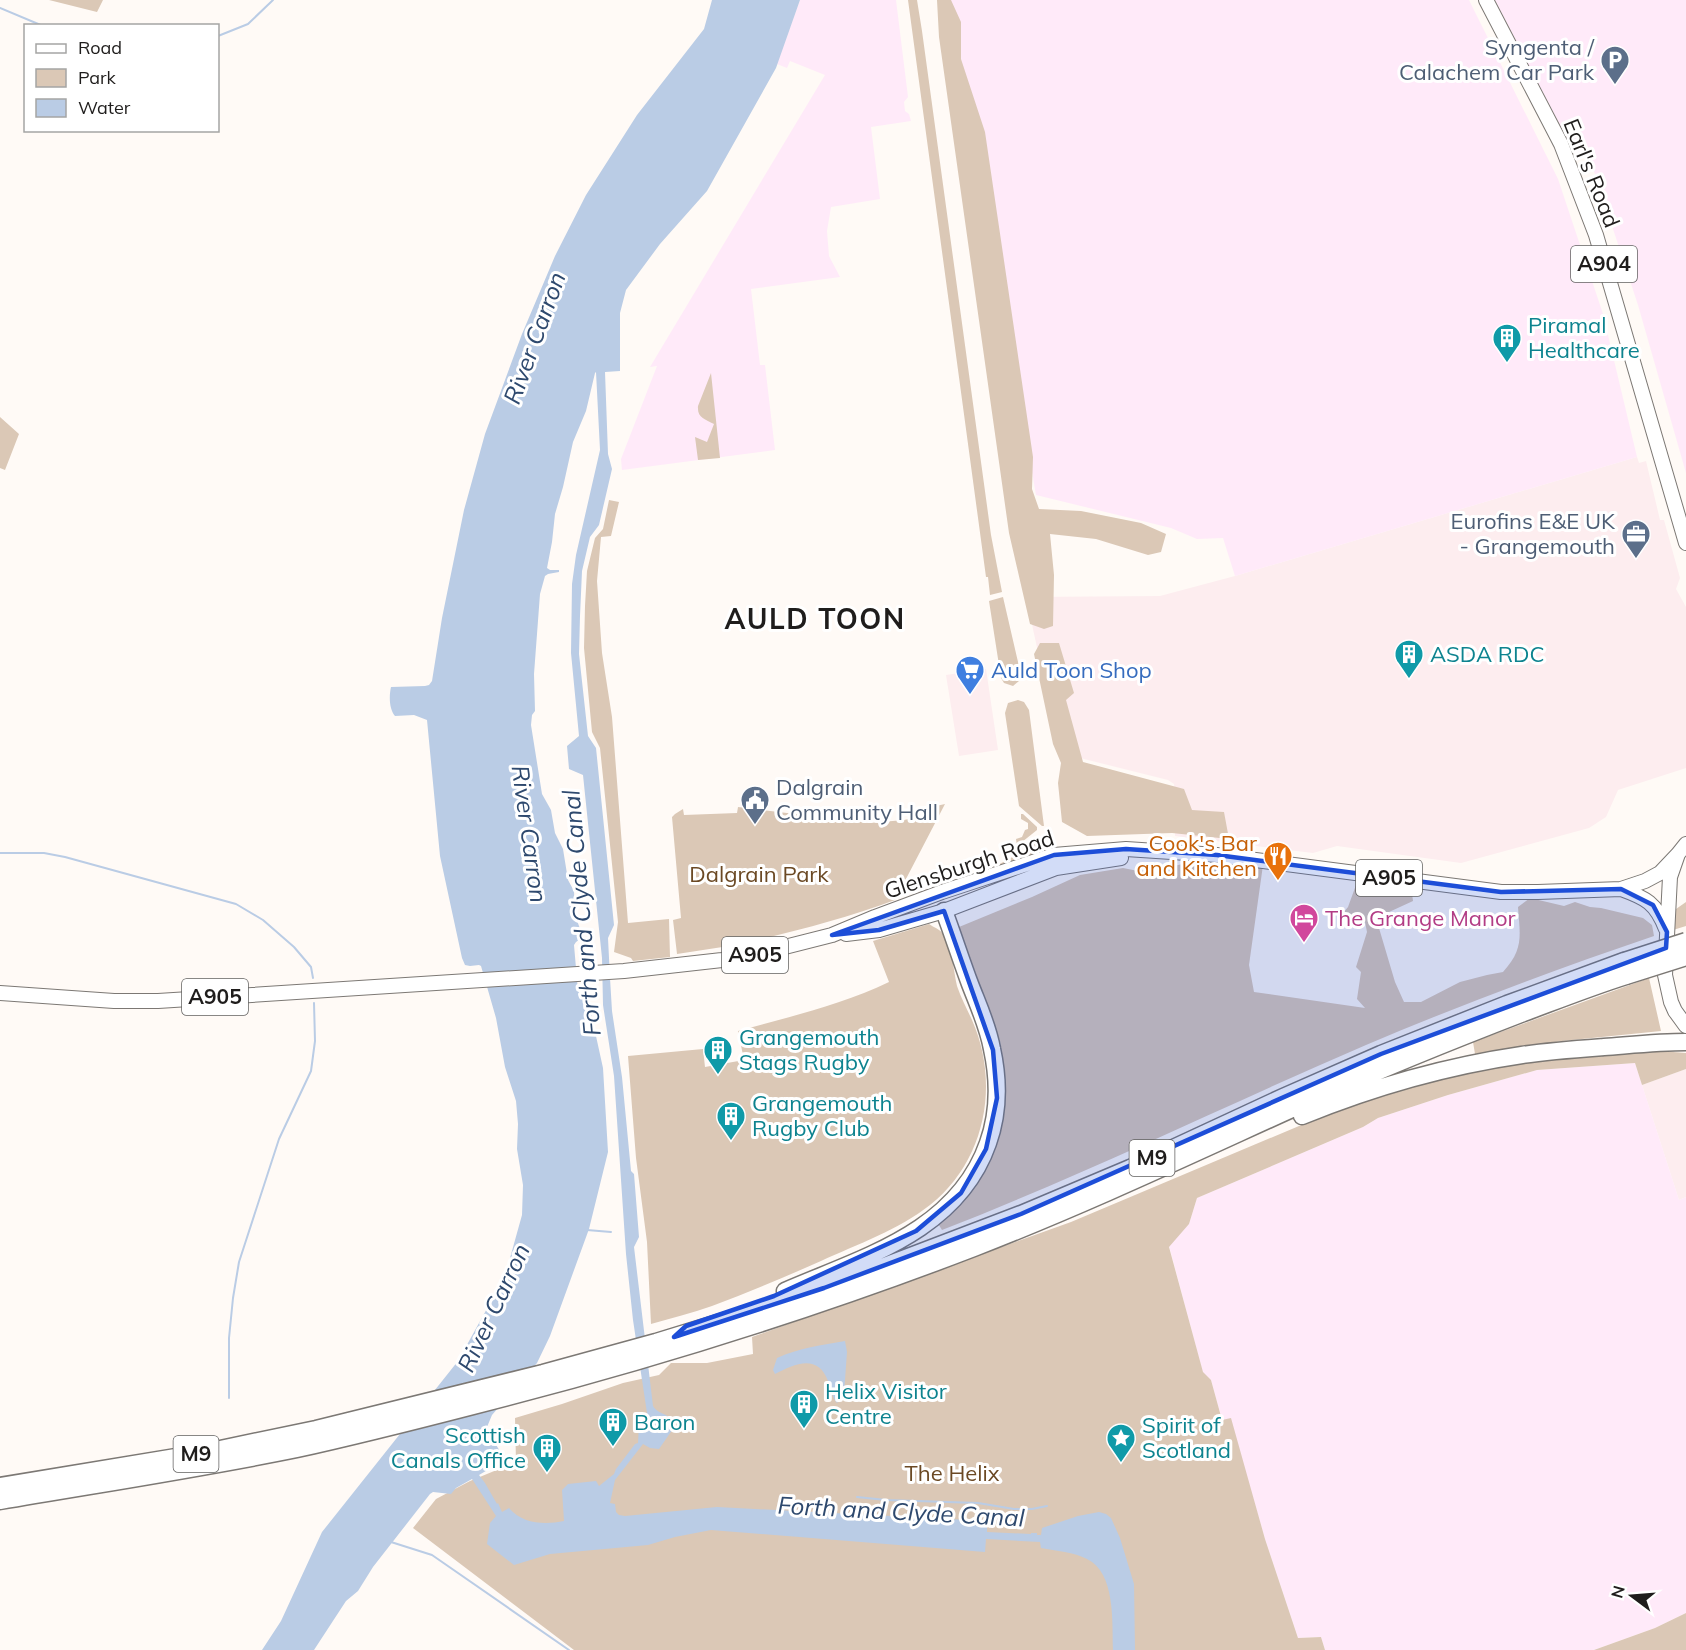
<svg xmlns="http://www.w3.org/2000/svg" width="1686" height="1650" font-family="Mulish,sans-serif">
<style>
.commercial{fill:#fdedef}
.industrial{fill:#ffeaf9}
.green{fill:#dbc8b6}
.water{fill:#bacce5;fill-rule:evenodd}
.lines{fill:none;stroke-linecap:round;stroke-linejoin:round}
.stream{stroke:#bacce5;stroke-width:2}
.primary-casing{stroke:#7c7874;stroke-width:16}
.highway-casing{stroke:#7c7874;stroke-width:19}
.primary{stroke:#fff;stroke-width:14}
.highway{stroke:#fff;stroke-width:16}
.highway-bridge-casing{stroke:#7c7874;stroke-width:19;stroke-linecap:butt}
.highway-bridge{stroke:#fff;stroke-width:16}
.marked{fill:#1d4ed8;fill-opacity:0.2;stroke:#1d4ed8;stroke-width:4.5;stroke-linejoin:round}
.labels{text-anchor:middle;stroke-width:6;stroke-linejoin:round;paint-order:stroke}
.shield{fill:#fff;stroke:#626160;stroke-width:1.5}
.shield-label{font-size:21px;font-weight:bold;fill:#1f1d1c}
.service-label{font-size:22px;fill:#4e5e75;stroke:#fff;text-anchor:end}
.street-label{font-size:22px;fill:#1f1d1c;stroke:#fff}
.culture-label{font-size:22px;fill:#0d838f;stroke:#fff;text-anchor:start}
.shop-label{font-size:22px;fill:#366cbe;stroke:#fff;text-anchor:start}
.food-label{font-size:22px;fill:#c56008;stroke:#fff;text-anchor:end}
.park-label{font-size:22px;fill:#6b4924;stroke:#fff}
.hotel-label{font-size:22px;fill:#b23c85;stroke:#fff;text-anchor:start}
.water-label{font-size:24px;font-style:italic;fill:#2e496e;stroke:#fff}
.district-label{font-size:28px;font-weight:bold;letter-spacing:1.5px;fill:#1f1d1c;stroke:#fff}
</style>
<rect width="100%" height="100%" fill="#fffaf6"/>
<!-- commercial -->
<path class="commercial" d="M1637,457l2,6 7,-2 14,59h4l16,58 -4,11 10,18v161l-68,22 -12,27 -17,11 -128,35 -124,-17 -24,7 -138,-17v-43l-1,-9 -6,-4 -108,-27 -34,-156 134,-1 75,-20z
M986,669l12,81 -39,6 -13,-81z
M1686,1069v128l-7,3 -37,-115z"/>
<!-- industrial -->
<path class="industrial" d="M800,0h96l12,97 -4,5 1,9 4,3 2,7 -40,6 9,72 -49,8 -4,24 2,25 11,21 -89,12 9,76h5l10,85 -153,20 -1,-11 36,-93 -7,1 175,-292 -35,-14 -3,7 -10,-4z
M949,0h520l89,179 45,135 34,143 -402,119 -12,-38 -26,1 -26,-11 -135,-33 -81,-471z
M1495,0h191v473l-48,-168 -51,-155 -12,4z
M1635,1063l44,137 7,-3v416l-31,15 -61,22h-269l-4,-13 -23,1 -33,-99 -35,-120 -8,1 -11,-40 -8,-7 -34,-127 20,-22 8,-26 166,-71 15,-9 70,-23 89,-25z"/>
<!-- green -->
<path class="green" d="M49,0h54l-6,12z
M908,0h9l5,31 69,504 11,57 -12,3 -2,-18h-2z
M937,0h14l10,22v37l24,73 48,325 -1,32 7,20 42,2 60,12 25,11 -5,18 -13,3 -52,-16 -46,-5 4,41 -1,51 -9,3 -14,-5 -21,-91 -70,-496z
M711,373l9,85 -22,2 -3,-23 12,5 7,-18c-9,-5 -17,-6 -16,-18z
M0,417l19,17 -14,36 -5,-2z
M609,500l10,2 -8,34 -10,1 -4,44 5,72 10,64 16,206 41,-4 1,38 -37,4 -2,-3 -17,-6 4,-30 -18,-174 -8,-16 -8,-84 1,-42 2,-35 8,-33 8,-9z
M1003,597l18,78 -2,6 -6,5 -9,-3 -3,-5 -12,-77z
M1040,643h19l15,50 -8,7 17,62 101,27 8,21 32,2 5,27 -57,-6 -85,3 -25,-14 -4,-39 3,-20 -8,-19 -19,-90z
M1018,700l6,2 5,8 15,116h-2l-23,-20 -14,-93 3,-10z
M945,804l-50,96c-51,19 -100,31 -153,44l-2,-7 -12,2 1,7 -52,8 -4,-34 8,-2 -9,-101 3,-3 8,-5 1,6 53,-2 1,-6 132,16 34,-3 24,-5 -1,-7z
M1021,814h2l14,13v3l-20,16 -1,-7 6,-2 3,-7 3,-1v-6l-7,-4z
M1042,835h3l-5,13 -7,7 -47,17v-2l24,-11 6,-6 2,1 7,-5v-2z
M1195,860l68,5 -14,100 5,27 111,16 -8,-9 4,-27 -5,-5 11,-35 -2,-10 -8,-3 -18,-1 9,-11 8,-22 13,-2 42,3 2,15 -37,17 19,64 9,20h17l39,-20 27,-7 16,-3c21,-23 17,-36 15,-65l12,-9 34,8 11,-4 15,5 11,1 42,10 9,7 2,11c-97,33 -194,69 -288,109 -142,61 -280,129 -424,185l-5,-8 40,-41 18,-32 8,-31 3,-34 -6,-43 -41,-114 73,-30 48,-22 43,-7 15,3 27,-3 22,-5z
M1686,902v24l-13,4 3,-21z
M929,924c4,3 11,5 14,10 10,15 10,35 14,52 4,12 10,23 15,34 28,63 14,141 -42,185 -32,25 -72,39 -109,56 -36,16 -72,31 -109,45 -20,7 -41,12 -61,18l-4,-82 -11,-84 -8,-102 75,-7 2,18 39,-7 -6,-29c51,-14 103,-26 151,-49l-16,-41z
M1649,978l12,53 -99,10 -87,13 -2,-12z
M1635,1049l51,4v16l-44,16 -7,-22 -98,7 -89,25 -70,23 -15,9 -166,71 -8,26 -20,23 34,125 8,8 11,40 9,-2 34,121 33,99 23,-1 4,13h-751l-161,-122 23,-29 34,-18 46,-19 -1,-44 47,-14 61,-21 36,-8 12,-12h36l46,-9 -1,-17 319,-115 273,-115 104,-32 75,-16z
M1686,1613v37h-92l61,-22z"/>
<!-- water -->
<path class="water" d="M712,0h88l-24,68 -69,123 -47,53 -34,46 -6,23v58l-15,1 3,82 4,15 -13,56 -9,12 -8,34 -2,45 -1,38 9,82 8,12 18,177 -6,13 2,40 2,33 10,66 9,94 3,3 5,63 -5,10 19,159c6,10 16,5 22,20l-16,23 -9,-1 -7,-4 -28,36 -5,23 5,1 1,8 3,3 6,1 92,-9 270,14v11l44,2v-1h6v2h4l1,-7 36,-12 21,-4 7,2 5,4 9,20 14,46 1,66h-22c-1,-27 3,-77 -26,-91 -13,-7 -31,-8 -46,-11l-1,-6 -54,-3 -1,13 -274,-22 -36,7 -27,8 -98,9 -36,11 -27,-21 3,-21 6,-7 -24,-37 -16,9 -5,6 -18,-2 -3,2 -57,73 -15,24 -12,10 -32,49h-52l19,-29 41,-89 136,-171 47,-85 17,-61 1,-30 -6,-36 1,-25 -2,-23 -11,-34 -9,-49 -15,-52 -2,-1 -9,1 -5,-1 -3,-7 -22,-102 -13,-136 -13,-5 -19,1c-6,-7 -6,-20 -4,-29l34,-1 4,-1 3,-4 10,-63 22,-108 21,-76 37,-100 33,-78 31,-61 51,-80 67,-86zM596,372l4,78 -24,105 -4,29 -1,69 8,83 -12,10 2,23 14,6 19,183 1,47 11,71 12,178 7,66 14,93 -8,12 -1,18 -3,1 -19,25 -2,5 -15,12 -3,-5 -28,3 -6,6 2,31c-19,4 -42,3 -55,-13l-7,4 -4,-9 -1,1 -12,-21 -6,-8 17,-10 13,-3 -1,-5 -7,-4 -12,-20 -2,-6 5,-12 45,-52 13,-27 39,-107 19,-77 -5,-84 -16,-73 -7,-2 -2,-2 -4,-46 2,-3 7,-5 -8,-22 -1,-24 -6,-11 -5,-31 -8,-16 -4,-23 -9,-16 -11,-69 1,-10 3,-4 -1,-37 6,-80 5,-18 3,-2 11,-2v-2h-9l-3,-2 5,-26 3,-28 8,-27 10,-45 13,-31 9,-38z
M845,1341l2,11 -3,42 -7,9c-5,-6 -6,-14 -9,-22 -10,-28 -34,-17 -53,-7l-2,-4 4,-12c22,-10 45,-13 68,-17z"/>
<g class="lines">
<!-- stream -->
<path class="stream" d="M0,8l43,18
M218,36l30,-12 25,-24
M0,853h44l21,4 171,47 27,16 31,27 17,20 2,11
M587,1230l24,2
M229,1398v-60l4,-40 6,-36 40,-123 32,-68 4,-30 -1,-38
M857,1497l29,3 92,3 36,6h18l15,-3
M391,1542l41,13 137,95"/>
<!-- primary casing -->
<g class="primary-casing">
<path id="primary" d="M1486,0l75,144 35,91 90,308
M1686,844l-8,10 -8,23 -5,98 6,27 4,9 11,15
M1621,889c25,9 35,14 45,40
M846,934l33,-4 65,-19 112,-43 65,-10
M0,993l114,8h44l466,-30 98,-11 35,-6 75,-19 43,-18 67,-25 112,-37 72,-6 91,6 284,37h37l83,-3 24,-8 15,-8 18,-19"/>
</g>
<!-- highway casing -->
<g class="highway-casing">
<path id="highway" d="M1302,1116c71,-29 145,-50 220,-61 27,-4 55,-6 82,-8 27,-2 55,-5 82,-5
M785,1291c78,-34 172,-59 203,-148 11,-31 11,-62 4,-94 -4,-23 -14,-44 -22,-65 -9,-24 -17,-49 -26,-73
M0,1486l206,-34 110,-23 227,-56 113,-31 91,-28 135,-47 139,-53 109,-46 153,-71 98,-43 126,-50 117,-43
M0,1501c99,-17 199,-32 297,-52 59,-13 118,-28 176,-43 170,-43 337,-95 501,-158 116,-45 227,-98 340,-149 68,-30 137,-58 207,-85 35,-13 70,-27 105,-38"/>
</g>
<!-- primary -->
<use href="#primary" class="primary"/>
<!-- highway -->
<use href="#highway" class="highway"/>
<!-- highway-bridge casing -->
<g class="highway-bridge-casing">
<path id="highway-bridge" d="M1624,961l62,-20
M1626,976l60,-19"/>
</g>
<!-- highway-bridge -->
<use href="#highway-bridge" class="highway-bridge"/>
</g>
<!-- marked area -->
<path class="marked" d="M1126,849l91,6 284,37 120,-3 32,16 14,27 -1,16 -285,106 -360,160 -197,74 -150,49 12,-11 88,-30 142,-65 45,-38 25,-44 11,-51 -4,-48 -49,-139 -65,19 -47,5 222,-80z"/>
<!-- icons -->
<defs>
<g id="parking-pin" transform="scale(1.5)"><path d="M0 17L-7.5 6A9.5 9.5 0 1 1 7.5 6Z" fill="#5c6f8a" stroke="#fff"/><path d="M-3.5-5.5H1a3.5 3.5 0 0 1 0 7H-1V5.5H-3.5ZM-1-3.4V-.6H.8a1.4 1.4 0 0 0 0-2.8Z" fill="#fff"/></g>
<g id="building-pin" transform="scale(1.5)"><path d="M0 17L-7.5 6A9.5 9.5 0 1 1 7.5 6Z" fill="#0f9aa8" stroke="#fff"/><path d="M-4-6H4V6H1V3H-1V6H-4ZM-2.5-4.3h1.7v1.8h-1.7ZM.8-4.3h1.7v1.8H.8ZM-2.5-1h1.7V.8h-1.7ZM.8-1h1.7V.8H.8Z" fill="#fff"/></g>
<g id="office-pin" transform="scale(1.5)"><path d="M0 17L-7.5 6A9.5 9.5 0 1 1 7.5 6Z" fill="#5c6f8a" stroke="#fff"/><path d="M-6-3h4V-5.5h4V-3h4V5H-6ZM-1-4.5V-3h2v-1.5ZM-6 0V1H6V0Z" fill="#fff"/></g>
<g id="supermarket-pin" transform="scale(1.5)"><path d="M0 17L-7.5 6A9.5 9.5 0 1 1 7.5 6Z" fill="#3f7fe0" stroke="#fff"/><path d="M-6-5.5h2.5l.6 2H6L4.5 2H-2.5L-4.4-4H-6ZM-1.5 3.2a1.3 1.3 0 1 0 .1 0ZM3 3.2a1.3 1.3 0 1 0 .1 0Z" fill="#fff"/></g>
<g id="civic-pin" transform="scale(1.5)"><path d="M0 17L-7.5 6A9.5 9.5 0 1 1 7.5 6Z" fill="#5c6f8a" stroke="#fff"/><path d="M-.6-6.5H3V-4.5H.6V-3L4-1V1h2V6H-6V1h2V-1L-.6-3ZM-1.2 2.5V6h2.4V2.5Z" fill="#fff"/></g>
<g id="restaurant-pin" transform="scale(1.5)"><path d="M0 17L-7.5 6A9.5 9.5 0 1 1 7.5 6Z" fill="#e8710a" stroke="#fff"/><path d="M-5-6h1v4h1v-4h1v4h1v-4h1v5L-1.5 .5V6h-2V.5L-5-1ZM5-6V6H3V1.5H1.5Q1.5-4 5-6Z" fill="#fff"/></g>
<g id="hotel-pin" transform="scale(1.5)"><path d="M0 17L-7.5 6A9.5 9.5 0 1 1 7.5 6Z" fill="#d1479c" stroke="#fff"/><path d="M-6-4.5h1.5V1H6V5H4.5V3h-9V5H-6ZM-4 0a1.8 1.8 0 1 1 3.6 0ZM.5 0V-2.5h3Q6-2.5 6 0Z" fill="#fff"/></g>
<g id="sight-pin" transform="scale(1.5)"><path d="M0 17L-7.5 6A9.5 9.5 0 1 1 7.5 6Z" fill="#0f9aa8" stroke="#fff"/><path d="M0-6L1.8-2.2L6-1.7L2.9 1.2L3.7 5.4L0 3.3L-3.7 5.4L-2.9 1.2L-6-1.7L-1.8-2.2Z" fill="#fff"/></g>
</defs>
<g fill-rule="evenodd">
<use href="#parking-pin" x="1615" y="60"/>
<use href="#building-pin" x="1507" y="338"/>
<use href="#office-pin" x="1636" y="534"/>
<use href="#building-pin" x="1409" y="654"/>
<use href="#supermarket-pin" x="970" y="670"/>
<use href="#civic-pin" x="755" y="800"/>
<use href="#restaurant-pin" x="1278" y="856"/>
<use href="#hotel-pin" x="1304" y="918"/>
<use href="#building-pin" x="718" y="1050"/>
<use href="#building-pin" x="731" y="1116"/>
<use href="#building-pin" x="804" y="1404"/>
<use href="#building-pin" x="613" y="1422"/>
<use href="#sight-pin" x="1121" y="1438"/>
<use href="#building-pin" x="547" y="1448"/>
</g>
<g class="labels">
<!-- shield labels -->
<g class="shield">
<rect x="1571" y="246" width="66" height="36" rx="4.5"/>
<rect x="1356" y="860" width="66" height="36" rx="4.5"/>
<rect x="722" y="937" width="66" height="36" rx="4.5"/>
<rect x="182" y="979" width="66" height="36" rx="4.5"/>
<rect x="1129.5" y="1140" width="45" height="36" rx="4.5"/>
<rect x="173.5" y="1436" width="45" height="36" rx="4.5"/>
</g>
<g class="shield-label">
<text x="1604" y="271">A904</text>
<text x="1389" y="885">A905</text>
<text x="755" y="962">A905</text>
<text x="215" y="1004">A905</text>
<text x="1152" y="1165">M9</text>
<text x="196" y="1461">M9</text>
</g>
<!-- service labels -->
<g class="service-label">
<text x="1594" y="55">Syngenta /<tspan x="1594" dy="25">Calachem Car Park</tspan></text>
<text x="1615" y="529">Eurofins E&amp;E UK<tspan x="1615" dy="25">- Grangemouth</tspan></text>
<text x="776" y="795" text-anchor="start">Dalgrain<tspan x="776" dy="25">Community Hall</tspan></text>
</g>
<!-- street labels -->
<g class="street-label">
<text transform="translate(1592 173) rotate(68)" y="8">Earl's Road</text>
<text transform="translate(969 864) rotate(-18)" y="8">Glensburgh Road</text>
</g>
<!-- culture labels -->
<g class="culture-label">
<text x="1528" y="333">Piramal<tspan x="1528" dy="25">Healthcare</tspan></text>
<text x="1430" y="662">ASDA RDC</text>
<text x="739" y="1045">Grangemouth<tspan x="739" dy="25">Stags Rugby</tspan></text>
<text x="752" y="1111">Grangemouth<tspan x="752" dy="25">Rugby Club</tspan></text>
<text x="825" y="1399">Helix Visitor<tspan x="825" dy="25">Centre</tspan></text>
<text x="634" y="1430">Baron</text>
<text x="1142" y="1433">Spirit of<tspan x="1142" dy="25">Scotland</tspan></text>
<text x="526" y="1443" text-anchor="end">Scottish<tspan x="526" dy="25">Canals Office</tspan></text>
</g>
<!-- shop labels -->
<g class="shop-label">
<text x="991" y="678">Auld Toon Shop</text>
</g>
<!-- food labels -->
<g class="food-label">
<text x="1257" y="851">Cook's Bar<tspan x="1257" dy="25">and Kitchen</tspan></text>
</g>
<!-- park labels -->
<g class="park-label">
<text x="759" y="882">Dalgrain Park</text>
<text x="952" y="1481">The Helix</text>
</g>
<!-- hotel labels -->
<g class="hotel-label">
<text x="1325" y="926">The Grange Manor</text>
</g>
<!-- water labels -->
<g class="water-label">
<text transform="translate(535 338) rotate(-70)" y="8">River Carron</text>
<text transform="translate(529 834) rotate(82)" y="8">River Carron</text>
<text transform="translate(582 913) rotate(-95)" y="8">Forth and Clyde Canal</text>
<text transform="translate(494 1308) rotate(-65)" y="8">River Carron</text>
<text transform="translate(901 1512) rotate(3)" y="8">Forth and Clyde Canal</text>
</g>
<!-- district labels -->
<g class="district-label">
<text x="815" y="629">AULD TOON</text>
</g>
</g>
<!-- legend -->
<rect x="24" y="24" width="195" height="108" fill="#ffffff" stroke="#a5a5a4" stroke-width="1.5"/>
<rect x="36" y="44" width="30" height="9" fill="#ffffff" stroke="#a5a5a4" stroke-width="1.5"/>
<text x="78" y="54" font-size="18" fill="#1f1d1c">Road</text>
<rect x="36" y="69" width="30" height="18" fill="#dbc8b6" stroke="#a5a5a4" stroke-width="1.5"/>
<text x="78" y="84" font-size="18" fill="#1f1d1c">Park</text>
<rect x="36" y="99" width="30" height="18" fill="#bacce5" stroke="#a5a5a4" stroke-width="1.5"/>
<text x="78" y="114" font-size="18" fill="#1f1d1c">Water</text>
<!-- north arrow -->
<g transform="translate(1632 1596) rotate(286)" stroke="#ffffff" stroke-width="4.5" paint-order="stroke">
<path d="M0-4.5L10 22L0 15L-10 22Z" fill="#1f1d1c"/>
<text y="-9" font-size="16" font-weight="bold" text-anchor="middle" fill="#1f1d1c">N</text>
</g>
</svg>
